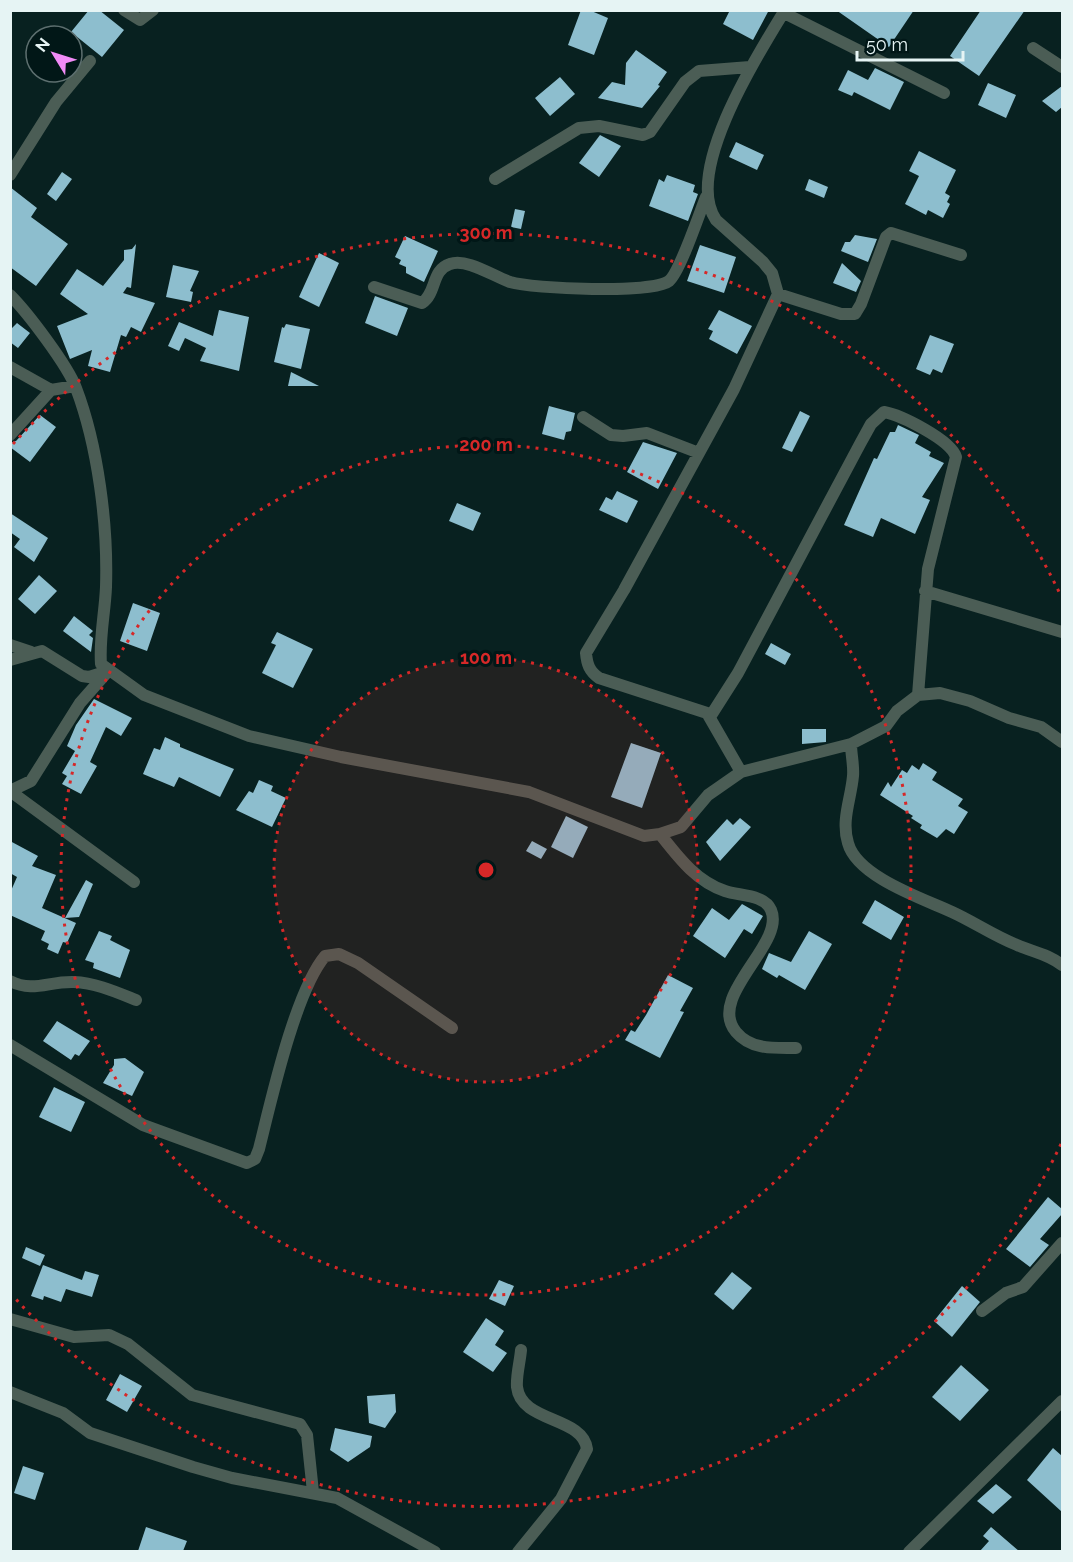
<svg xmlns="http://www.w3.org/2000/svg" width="1073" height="1562" font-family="Raleway,sans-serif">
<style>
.building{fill:#8dbece}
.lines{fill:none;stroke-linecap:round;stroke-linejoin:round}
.street{stroke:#4b5d55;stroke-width:12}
.ring{fill:none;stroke:#d62828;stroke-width:3;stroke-dasharray:3 6}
.centre{fill:#d62828;stroke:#011717;stroke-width:3}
.ring-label{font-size:18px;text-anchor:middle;font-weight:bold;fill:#d62828;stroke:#011717;stroke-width:6;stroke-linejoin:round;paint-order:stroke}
</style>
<rect width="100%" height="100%" fill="#082120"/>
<!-- building -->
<path class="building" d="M89,10h10l25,20 -22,27 -31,-25z
M581,10h8l19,8 -14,37 -26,-10z
M730,10h39l-16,30 -30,-16z
M836,10h78l-25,37z
M981,10h44l-46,66 -29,-20z
M636,50l31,22 -9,13 2,1 -18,22 -44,-10 14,-16 13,3 1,-22z
M875,68l29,14 -14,28 -36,-18 -2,4 -14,-6 10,-20 20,10z
M560,77l15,17 -25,22 -15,-18z
M988,83l28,12 -10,23 -28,-13z
M1062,86v21l-6,5 -14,-11z
M600,135l21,11 -22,31 -20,-14z
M736,142l28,13 -7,15 -28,-13z
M919,151l37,19 -11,23 5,3 -3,6 3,2 -7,14 -15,-8 -2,5 -21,-11 14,-28 -10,-5z
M62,172l10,7 -16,22 -9,-7z
M667,175l28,10 -2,7 5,2 -10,27 -39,-15 10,-27 5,3z
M809,179l19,8 -4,11 -19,-8z
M10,187l27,21 -6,9 37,27 -32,42 -26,-19z
M515,209l10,2 -4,18 -10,-2z
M855,235l22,4 -9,23 -27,-11 4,-9h5z
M405,236l33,15 -14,31 -18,-9v-6l-7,-3 2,-4 -6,-3z
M136,244l-5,44 -4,-1 -4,6 32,10 -14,29 -10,-5 -5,10 -5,-2 -11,37 -22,-6 4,-16 -22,9 -13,-33 31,-12 -28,-20 17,-25 26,17 21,-26v-10l8,-1z
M700,245l36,12 -12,36 -37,-12z
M319,253l20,10 -20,44 -20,-10z
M842,263l19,18 -5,11 -23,-9z
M173,265l26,6 -9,20 3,1 -2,10 -25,-5z
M375,296l33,12 -11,28 -32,-13z
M219,310l30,7 -10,54 -39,-10 6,-13 -21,-10 -6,13 -11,-5 11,-24 34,14z
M719,310l33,16 -15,28 -28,-15 4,-8 -5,-2z
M17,323l13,10 -12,15 -8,-6v-12z
M286,324l24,5 -9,40 -27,-7 8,-35 2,1z
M930,335l24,9 -12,29 -9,-4 -3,6 -14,-6z
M291,372l28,14h-31z
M549,406l26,7 -4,18 -5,1 -2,8 -22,-6z
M800,411l10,5 -18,36 -10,-4z
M40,415l16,12 -26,35 -20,-15v-4l6,-2z
M898,425l21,10 -4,8 16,9 -2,4 15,7 -22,34 8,3 -15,34 -34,-16 -8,19 -29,-12 30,-67 3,1 13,-27h5z
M643,442l34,11 -19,36 -31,-17z
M617,491l21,10 -11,22 -28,-13 7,-13 6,3z
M457,503l24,10 -8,18 -24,-10z
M10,513l38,25 -14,24 -20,-15 6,-8 -10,-7z
M39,575l18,16 -22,23 -17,-15z
M133,603l27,10 -13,38 -27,-10z
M74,616l19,15 -4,4 4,3 -2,14 -28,-21z
M277,632l36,17 -20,39 -31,-15 14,-28 -5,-2z
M771,643l20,11 -6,11 -20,-11z
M94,699l38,19 -11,18 -15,-9 -16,35 7,4 -16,28 -19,-10 5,-8 -5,-3 13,-22 -8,-5 9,-21z
M802,729h24v13l-24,2z
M165,737l15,7v3l54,22 -14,28 -41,-20 -5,10 -31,-13 11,-26 6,2z
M631,743l30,10 -19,55 -31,-11z
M923,763l14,9 -5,8 31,19 -5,7 10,6 -14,22 -8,-5 -9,9 -17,-10 2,-3 -11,-7 2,-2 -33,-21 8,-13 3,5 11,-17 5,3 5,-8 7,5z
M259,780l14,6 -2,5 15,7 -14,29 -36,-17 13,-19 4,2z
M566,816l22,11 -15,31 -22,-11z
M740,818l11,9 -31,34 -14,-19 21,-23 6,6z
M10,841l28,15 -6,10 24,9 -14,33 34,15 -9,20 -4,-1 -5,12 -11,-5 2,-5 -8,-4 4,-9 -35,-16v-22l7,-16 -7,-4z
M532,841l15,8 -6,10 -15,-8z
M86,880l7,4 -14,33 -14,1z
M875,900l29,17 -13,23 -29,-17z
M742,904l21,12 -11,18 -8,-5 -19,29 -32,-22 19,-28 17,12z
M99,931l13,5 -2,4 20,10 -10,28 -27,-10 1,-5 -9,-3z
M809,931l23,13 -27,46 -26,-15 -2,3 -15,-9 7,-16 22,9z
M668,975l25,13 -13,23 4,1 -24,46 -35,-18 6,-10 4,2 11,-17z
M57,1021l33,20 -11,15 -4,-2 -4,6 -28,-19z
M125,1058l19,14 -12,24 -29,-13 11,-18v-6z
M54,1087l31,15 -14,30 -32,-15z
M1048,1197l14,12v5l-22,25 9,6 -19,22 -24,-18z
M26,1247l19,8 -5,11 -18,-8z
M43,1265l39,15 3,-9 14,4 -7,22 -26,-8 -5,13 -17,-6 -1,4 -12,-4z
M732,1272l20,16 -19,22 -19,-16z
M499,1280l15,6 -9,20 -16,-7z
M962,1286l18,16 -28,35 -18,-16z
M486,1318l18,13 -9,14 12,8 -14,19 -30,-20z
M961,1365l28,25 -29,31 -28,-24z
M120,1374l22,12 -15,26 -21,-12z
M395,1394l1,18 -11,16 -16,-5 -2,-27z
M335,1428l37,8 -2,11 -22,15 -18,-12z
M1053,1448l9,8v56l-35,-32z
M23,1466l21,7 -9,27 -21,-7z
M996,1484l16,13 -19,17 -16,-13z
M146,1527l41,14 -4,10h-45z
M991,1527l28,24h-39l9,-10 -6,-5z"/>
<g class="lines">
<!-- street -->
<path class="street" d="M124,10l16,10 13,-10
M784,13l160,80
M1033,48l29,19
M10,175l46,-73 34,-41
M495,179l84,-51 20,-2 44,9 7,-3 35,-50 14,-11 51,-4
M374,287l48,16c15,-10 9,-33 28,-39 17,-6 43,12 60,18 23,7 143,12 159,-1 11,-9 30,-67 37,-84
M778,294l63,20h14l6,-10 25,-67 5,-4 70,22
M10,295c18,18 58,71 66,93 22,58 32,137 30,199 -1,25 -7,52 -5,77l43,31 105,41 92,21 188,35 115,44 16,-2 21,-7 27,-32 33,-23 110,-28 35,-18 11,-15 21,-16 22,-2 30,8 39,17 32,9 21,15
M10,367l41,23
M583,417l28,18 12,1 24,-3 52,20
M10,435l41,-45 24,-4
M925,591l137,41
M10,645l21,7
M10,660l32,-9 40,25 7,1 19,-6
M710,717l28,-44 122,-229 11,-20 13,-12c17,3 67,28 72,45l-28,112 -10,126
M851,744c0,10 3,22 2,32 -2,23 -12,44 -5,67 9,34 76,56 104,69 22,10 42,24 65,33 16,7 31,9 45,20
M741,772l-34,-59 -108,-35c-10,-7 -12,-14 -13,-25l38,-63 110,-201 44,-95 -6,-21 -9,-11 -47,-42c-33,-48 42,-166 69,-210
M10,791l21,-10 49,-78 29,-33
M10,791l124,91
M660,834c19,24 36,47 65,57 14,5 39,3 46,19 15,34 -65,86 -35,122 15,18 38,16 60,16
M10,981c24,12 38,0 64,1 22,1 42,10 62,18
M10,1045l133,80 104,38 8,-4 4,-10c12,-48 36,-157 66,-193l14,-2 19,9 94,65
M982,1311l24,-18 17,-6 39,-44
M10,1319l64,18 35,-2 19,9 64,51 108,29 7,11 6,57
M10,1392l53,21 27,20 103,34 39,11 105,20 98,54
M518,1552l43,-53 26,-50c-4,-33 -66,-26 -70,-62 -1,-11 3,-25 4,-37
M909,1552l153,-151"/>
</g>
<!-- distance rings -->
<circle cx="486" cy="870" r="212" fill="#d62828" fill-opacity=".12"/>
<g class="ring">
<circle cx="486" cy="870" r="212"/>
<circle cx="486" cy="870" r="425"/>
<path d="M1061 1144A637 637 0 0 1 13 1296M13 444A637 637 0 0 1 1061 596"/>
</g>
<circle cx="486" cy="870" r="9" class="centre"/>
<g class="ring-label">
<text x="486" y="239">300 m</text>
<text x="486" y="451">200 m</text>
<text x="486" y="664">100 m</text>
</g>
<!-- border -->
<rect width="1073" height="1562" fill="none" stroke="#e6f4f4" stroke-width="24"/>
<!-- north arrow -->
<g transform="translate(54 54) rotate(308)"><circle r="28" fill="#011717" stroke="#5d6f6f" stroke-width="1.5"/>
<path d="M0-4.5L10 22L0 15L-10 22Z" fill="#f08bf6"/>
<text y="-9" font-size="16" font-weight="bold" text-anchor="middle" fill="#e6f4f4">N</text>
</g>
<!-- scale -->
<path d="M857 51v9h106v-9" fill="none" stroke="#e6f4f4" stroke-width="3"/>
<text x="866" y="51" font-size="18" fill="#e6f4f4" stroke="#011717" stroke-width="4.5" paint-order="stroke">50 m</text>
</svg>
